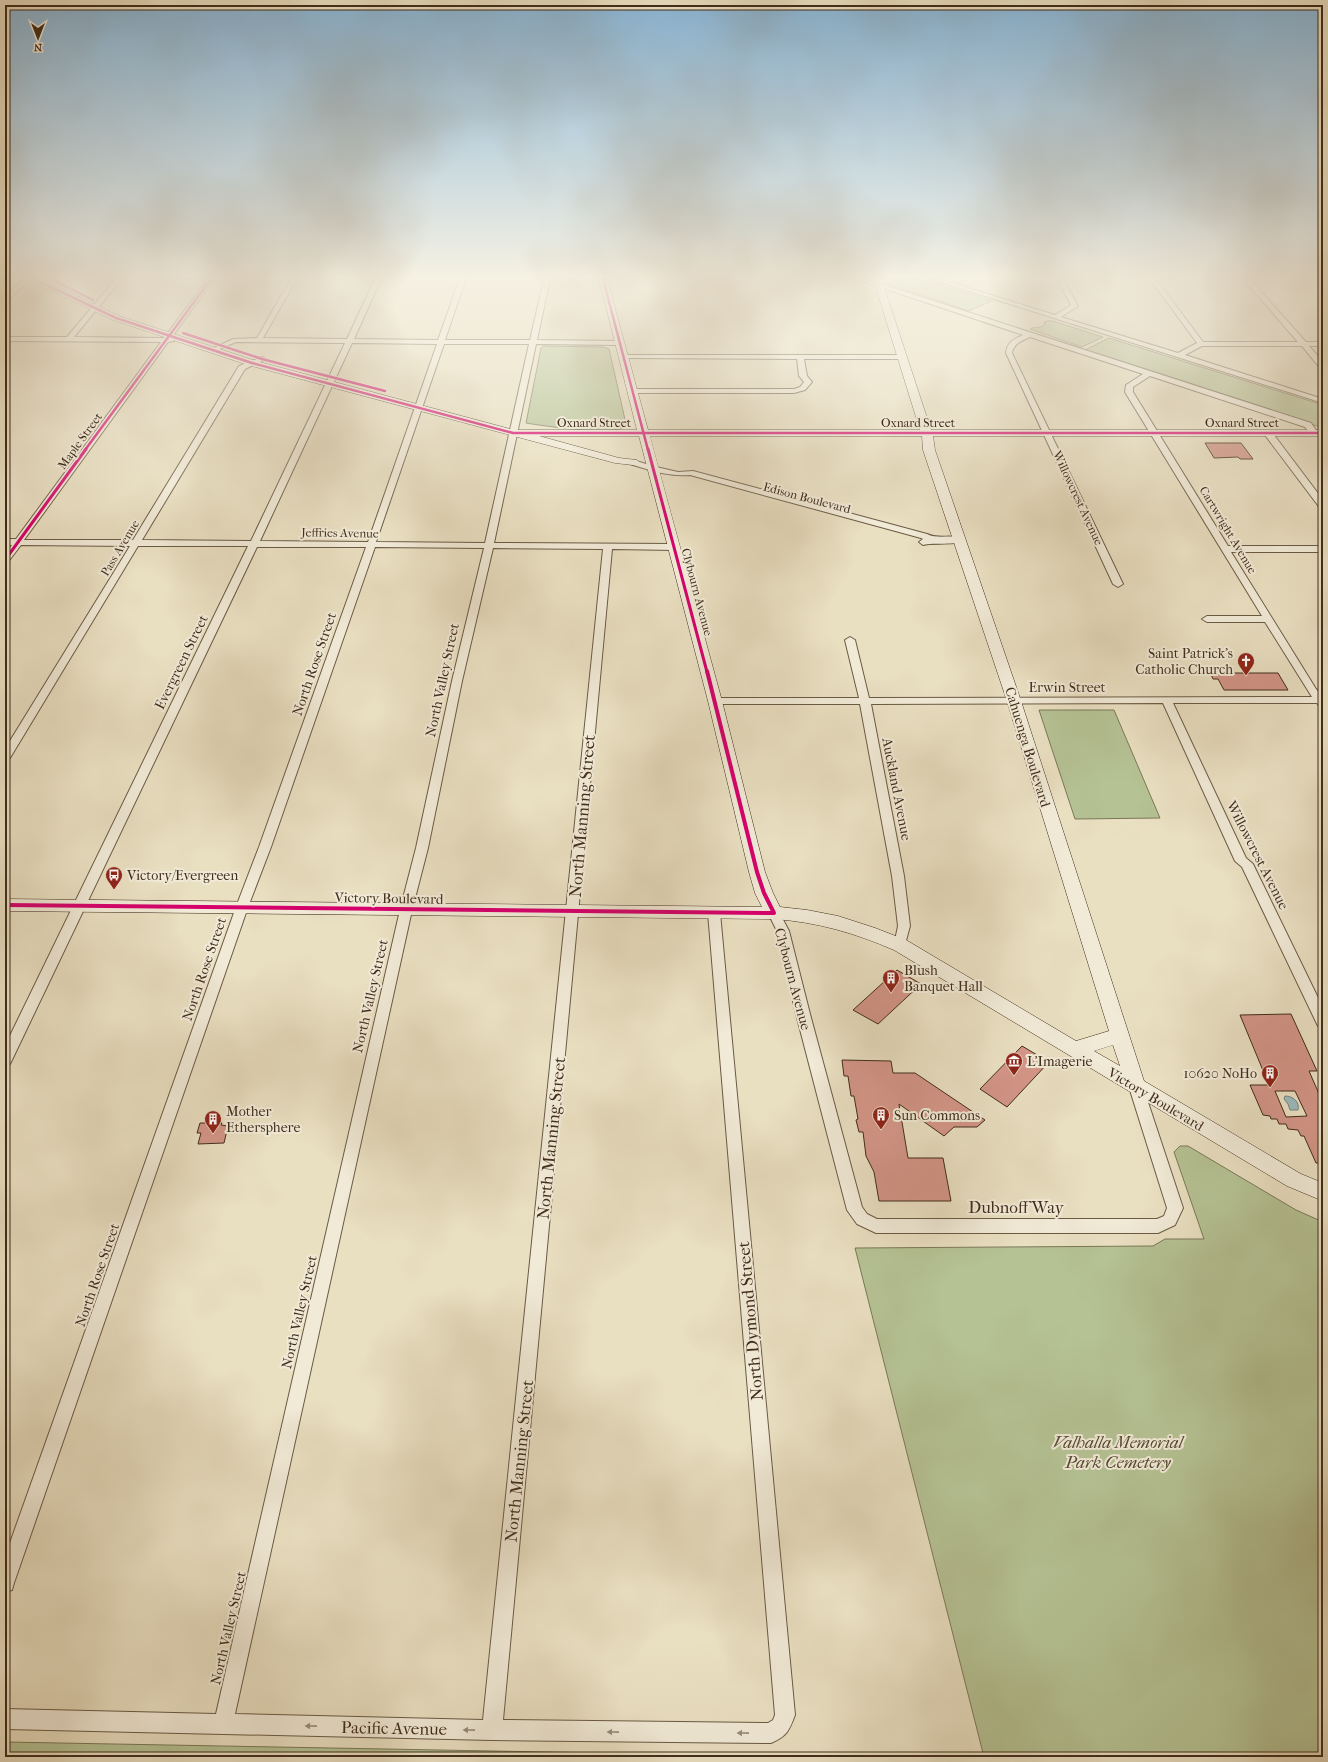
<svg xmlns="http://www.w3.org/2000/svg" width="1328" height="1762" font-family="'IM FELL French Canon',serif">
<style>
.green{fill:#b5c294;stroke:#7a7858}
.water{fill:#9cbabd;stroke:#77827c}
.building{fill:#d39587;stroke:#402d1b;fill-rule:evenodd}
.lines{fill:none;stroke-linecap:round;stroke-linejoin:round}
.minor-casing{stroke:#6a5a44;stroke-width:2}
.secondary-casing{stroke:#402d1b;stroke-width:1}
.minor{fill:#f1ead7;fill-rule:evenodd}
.secondary{fill:#f1ead7;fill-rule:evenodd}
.cycleway-far2-casing{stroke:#f1ead7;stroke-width:4}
.cycleway-far1-casing{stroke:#f1ead7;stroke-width:5}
.cycleway-casing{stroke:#f1ead7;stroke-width:6}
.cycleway-far2{stroke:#d6006c;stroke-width:2.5}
.cycleway-far1{stroke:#d6006c;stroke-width:3}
.cycleway{stroke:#d6006c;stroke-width:4}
.oneway{fill:#988c79}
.labels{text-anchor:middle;stroke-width:4;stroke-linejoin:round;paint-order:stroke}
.far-street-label{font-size:12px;fill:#402d1b;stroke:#f1ead7}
.poi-label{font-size:14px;fill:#402d1b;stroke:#f1ead7;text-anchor:start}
.street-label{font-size:14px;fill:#402d1b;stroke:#f1ead7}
.near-street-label{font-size:17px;fill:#402d1b;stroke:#f1ead7}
.near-park-label{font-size:17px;font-style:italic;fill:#574b33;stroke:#f1ead7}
</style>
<rect width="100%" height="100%" fill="#e9dfc1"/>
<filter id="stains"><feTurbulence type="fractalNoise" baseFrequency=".005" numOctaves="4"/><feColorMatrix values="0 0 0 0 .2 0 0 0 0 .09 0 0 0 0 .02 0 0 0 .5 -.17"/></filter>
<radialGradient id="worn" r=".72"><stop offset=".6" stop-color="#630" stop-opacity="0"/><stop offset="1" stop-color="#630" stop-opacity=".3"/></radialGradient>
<!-- green -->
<path class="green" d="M885,275h18l18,6 3,-1 67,21 -22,10 -81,-27z
M1048,321h5l50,16 -21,10 -52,-18 2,-1 8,-1 5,-2 -1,-3z
M1109,338l214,67v23l-238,-78z
M544,346l59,1 6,2 17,75c-1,2 -3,3 -4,4 -14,7 -79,-2 -96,-5l15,-75z
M1039,710h75l46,108 -85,1z
M1180,1146h8l108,64 27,12v535h-339l-129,-509 298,-2 12,-7h39l-30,-87z
M5,1742l813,15h5h-818z"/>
<!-- water -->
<path class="water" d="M1285,1096c8,0 15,6 13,14h-8l-2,-6 -4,-5z"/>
<!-- building -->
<path class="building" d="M1205,443h36l12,16h-13l-2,-2 -24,1z
M1208,668h15l3,5h52l10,17h-64l-6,-11h-5z
M897,970l24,14 -43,40 -25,-14z
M1291,1014l26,57h-8l14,32v60h-7l-12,-27h-3l-3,-6 -10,-1 -2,-5h-7l-2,-5h-6l-1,-3 -7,-1 -13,-30h19l-29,-70zM1275,1091h20l12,25 -21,1z
M1022,1046l27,16 -42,45 -27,-18z
M842,1060l49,1 2,12h22l70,47 -8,7h-23l-10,9 -45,-32 9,54h35l8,43h-72l-5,-29 -8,-16 -3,-24h-4l-3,-12 2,-1 -4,-23h-3l-3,-20h-4z
M200,1123h22l-1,2 7,1 -4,17 -26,1 3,-11h-4z"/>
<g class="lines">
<!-- minor casing -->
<g class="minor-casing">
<path id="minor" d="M28,275h6l-29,28v-6z
M119,275h6l-51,62 90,1 47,-63h6l-46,63 3,1v2l-6,1 -144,198h109l106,-174 23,-9 2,1v2l-19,9 -103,171 109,1 94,-198 -109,-1 -21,9 -5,-1 23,-11 24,-1 36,-63h6l-36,63 84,1 30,-64h6l-29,64 84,1 23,-65h6l-22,65h85l15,-65h6l-14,65 82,1 3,2 -3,2 -83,-1 -42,199 181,1 4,3 -4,3 -63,-1 -109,1171 265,3 5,-3 2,-5 -67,-802 2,-3 4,-1 4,1 2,3 75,802c-6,16 -8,21 -24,28l-279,-3 -487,-11v-20l211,5 184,-804 16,-62 36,-167 32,-133 -109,-1 -104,300 -23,60 -234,676 -2,7 -7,2v-35l231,-650 23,-60 107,-300h-109l-245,513 -2,4 -5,1v-19l243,-500h-110l-128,212 -5,3v-12l125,-203 -109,-1 -13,17 -3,1v-9l7,-9h-7v-6h11l145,-197 -156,-1v-4h62zM352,343l85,1 -69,198 -108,-1zM444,344h85l-44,199 -109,-1zM493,548l110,1 -120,1171 -248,-6 177,-804 16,-62 34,-167z
M844,275h9l458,148 7,10 -1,2h-6l-6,-8 -155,-51 -17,11v5l95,154h95v6h-92l85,137 7,8v10l-4,-1 -2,-3h-144l73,155 7,6 70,144v19l-5,-1 -2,-4 -74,-155 -7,-6 -72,-158 -292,1 33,172 6,50 -6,22 -4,2 -4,-2 -2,-3 4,-19 -6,-50 -32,-172h-145l-5,-3 5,-3h144l-14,-58 5,-3 5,3 14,58 443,-1 -47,-75h-58l-5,-3 5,-3h55l-137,-224 1,-7 17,-11 -113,-37c-8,4 -16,6 -18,16l111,231 -5,3 -5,-3 -107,-231c1,-11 8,-14 17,-18z
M918,275h9l128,40 16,-10 -16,-30h6l17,31 -17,11 117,36 19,-10 -50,-68h6l50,67h95l-58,-67h6l60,67h17v4h-14l14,16v6h-3l-18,-22h-100l-17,9 138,44v4z
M623,355h279l4,2 -4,2h-98l3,17 5,6 -7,8 -11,3h-162l-4,-2 1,-2h165l6,-2 4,-5 -5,-6 -2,-17 -176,-1v-2z
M1265,431h6l52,69v9l-3,-1 -55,-73z
M630,460h3l23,7 22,5 15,-1 234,63c11,6 28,-1 36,6 -6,6 -30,2 -40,5l-4,-3 4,-3 -2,-1 -231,-63c-21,2 -40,-5 -60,-11z
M774,909l4,1 11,21 21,83 52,193 5,7 10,5h280l7,-3 3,-8 -38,-121 2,-4 5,-2 5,2 2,4 40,121 -8,17 -17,8h-282l-19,-9 -10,-14 -51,-196 -19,-83 -9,-18 2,-3z"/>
</g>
<!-- secondary casing -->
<g class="secondary-casing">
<path id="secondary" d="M22,275h11l86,41 137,45 258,69h123l-39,-155h8l42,155h272l-48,-155h8l51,155h392v6h-390l2,14 86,251 123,380 157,93 22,9v18l-36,-15 -393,-236c-39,-17 -77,-28 -120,-31l-769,-8v-12l757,8 -7,-14 -6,-21 -41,-171 -69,-265h-100l80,22 18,2 2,2 -6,3 -18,-2 -367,-98 -135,-45 -90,-43zM650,436h272l1,14 84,251 102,330 -33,10 -170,-101 -31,-12 -37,-12 -31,-6 -27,-3 -7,-14 -8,-21 -43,-171zM1113,1045l7,21 -26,-15z"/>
</g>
<!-- minor -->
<use href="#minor" class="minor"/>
<!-- secondary -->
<use href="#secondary" class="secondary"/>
<!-- cycleway-far2 casing -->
<g class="cycleway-far2-casing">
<path id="cycleway-far2" d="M26,275l90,43 136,45 261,70h810
M43,275l50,25
M602,275l46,175
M183,333l79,26 123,32
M85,450l129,-175"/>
</g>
<!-- cycleway-far1 casing -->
<g class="cycleway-far1-casing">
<path id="cycleway-far1" d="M648,449l59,223
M5,560l81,-111"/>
</g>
<!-- cycleway casing -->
<g class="cycleway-casing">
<path id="cycleway" d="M5,905l769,8 -10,-20 -7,-21 -50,-201"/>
</g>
<!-- cycleway-far2 -->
<use href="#cycleway-far2" class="cycleway-far2"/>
<!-- cycleway-far1 -->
<use href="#cycleway-far1" class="cycleway-far1"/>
<!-- cycleway -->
<use href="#cycleway" class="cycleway"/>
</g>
<!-- one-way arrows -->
<defs><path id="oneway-solid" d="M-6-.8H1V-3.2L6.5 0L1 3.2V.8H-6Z"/></defs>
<g class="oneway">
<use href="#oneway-solid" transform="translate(311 1726) rotate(-179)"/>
<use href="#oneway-solid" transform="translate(469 1730) rotate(-179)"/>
<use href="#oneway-solid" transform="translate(613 1732) rotate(-179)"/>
<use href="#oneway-solid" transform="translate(743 1733) rotate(-179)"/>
</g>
<!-- sky -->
<linearGradient id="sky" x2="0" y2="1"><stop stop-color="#89b6d7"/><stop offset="0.53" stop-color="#f5f1e3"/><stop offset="1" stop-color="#f5f1e3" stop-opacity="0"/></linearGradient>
<rect width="1328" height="522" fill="url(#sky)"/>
<!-- icons -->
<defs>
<g id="church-pin" transform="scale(0.9)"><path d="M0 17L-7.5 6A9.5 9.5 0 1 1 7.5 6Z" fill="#8f2418" stroke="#f1ead7"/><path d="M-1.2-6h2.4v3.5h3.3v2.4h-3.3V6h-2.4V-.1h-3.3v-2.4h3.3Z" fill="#fff"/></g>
<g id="bus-pin" transform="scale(0.9)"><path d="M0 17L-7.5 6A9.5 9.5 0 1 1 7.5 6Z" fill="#8f2418" stroke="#f1ead7"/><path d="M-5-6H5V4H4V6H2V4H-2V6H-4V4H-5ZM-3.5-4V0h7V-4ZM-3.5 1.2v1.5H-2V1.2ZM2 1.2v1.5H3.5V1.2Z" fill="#fff"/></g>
<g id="building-pin" transform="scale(0.9)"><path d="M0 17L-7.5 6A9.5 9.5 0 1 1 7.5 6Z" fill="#8f2418" stroke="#f1ead7"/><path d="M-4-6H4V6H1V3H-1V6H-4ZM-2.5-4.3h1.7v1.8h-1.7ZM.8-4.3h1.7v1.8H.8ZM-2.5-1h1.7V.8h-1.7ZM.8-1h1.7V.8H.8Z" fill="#fff"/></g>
<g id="museum-pin" transform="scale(0.9)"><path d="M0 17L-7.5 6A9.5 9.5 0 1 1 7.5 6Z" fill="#8f2418" stroke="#f1ead7"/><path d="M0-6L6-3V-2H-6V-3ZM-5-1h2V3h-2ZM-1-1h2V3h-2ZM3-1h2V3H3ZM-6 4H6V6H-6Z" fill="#fff"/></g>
</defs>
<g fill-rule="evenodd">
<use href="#church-pin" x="1246" y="661"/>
<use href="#bus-pin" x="114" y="875"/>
<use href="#building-pin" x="891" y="978"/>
<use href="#museum-pin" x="1014" y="1061"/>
<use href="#building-pin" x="1270" y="1073"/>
<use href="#building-pin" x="881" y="1115"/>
<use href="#building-pin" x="213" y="1119"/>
</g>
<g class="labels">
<!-- far-street labels -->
<g class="far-street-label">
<text x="594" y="427">Oxnard Street</text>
<text x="918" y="427">Oxnard Street</text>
<text x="1242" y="427">Oxnard Street</text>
<text transform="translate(80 441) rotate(-54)" y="4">Maple Street</text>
<text transform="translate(807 498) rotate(15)" y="4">Edison Boulevard</text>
<text transform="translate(1078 498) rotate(65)" y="4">Willowcrest Avenue</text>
<text transform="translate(1228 530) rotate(59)" y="4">Cartwright Avenue</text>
<text transform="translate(340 533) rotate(1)" y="4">Jeffries Avenue</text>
<text transform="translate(120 548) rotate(-59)" y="4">Pass Avenue</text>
<text transform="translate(697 592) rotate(75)" y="4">Clybourn Avenue</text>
</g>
<!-- poi labels -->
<g class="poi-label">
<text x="1233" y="658" text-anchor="end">Saint Patrick's<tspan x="1233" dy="16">Catholic Church</tspan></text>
<text x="127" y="880">Victory/Evergreen</text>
<text x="904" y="975">Blush<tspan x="904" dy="16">Banquet Hall</tspan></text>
<text x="1027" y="1066">L'Imagerie</text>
<text x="1257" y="1078" text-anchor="end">10620 NoHo</text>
<text x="226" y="1116">Mother<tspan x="226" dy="16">Ethersphere</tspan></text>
<text x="894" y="1120">Sun Commons</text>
</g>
<!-- street labels -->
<g class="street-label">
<text transform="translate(181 662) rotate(-64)" y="5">Evergreen Street</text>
<text transform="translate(314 664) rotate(-71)" y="5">North Rose Street</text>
<text transform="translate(442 680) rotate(-78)" y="5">North Valley Street</text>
<text x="1067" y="692">Erwin Street</text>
<text transform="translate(1028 747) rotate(73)" y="5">Cahuenga Boulevard</text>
<text transform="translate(897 789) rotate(79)" y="5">Auckland Avenue</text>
<text transform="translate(1258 855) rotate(63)" y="5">Willowcrest Avenue</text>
<text transform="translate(389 898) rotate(1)" y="5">Victory Boulevard</text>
<text transform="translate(204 969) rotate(-71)" y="5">North Rose Street</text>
<text transform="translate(793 979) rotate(75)" y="5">Clybourn Avenue</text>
<text transform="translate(370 996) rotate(-77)" y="5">North Valley Street</text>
<text transform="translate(1156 1099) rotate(31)" y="5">Victory Boulevard</text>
<text transform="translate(97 1275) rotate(-71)" y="5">North Rose Street</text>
<text transform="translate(299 1312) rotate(-77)" y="5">North Valley Street</text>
<text transform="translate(228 1628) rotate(-77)" y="5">North Valley Street</text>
</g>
<!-- near-street labels -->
<g class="near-street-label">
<text transform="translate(582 816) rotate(-85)" y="6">North Manning Street</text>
<text transform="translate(551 1138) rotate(-84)" y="6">North Manning Street</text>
<text x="1016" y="1213">Dubnoff Way</text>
<text transform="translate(750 1321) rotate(-95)" y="6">North Dymond Street</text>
<text transform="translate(519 1461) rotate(-84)" y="6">North Manning Street</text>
<text transform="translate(394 1728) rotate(1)" y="6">Pacific Avenue</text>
</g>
<!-- near-park labels -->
<g class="near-park-label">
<text x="1118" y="1448">Valhalla Memorial<tspan x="1118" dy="20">Park Cemetery</tspan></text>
</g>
</g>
<!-- margin -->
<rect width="1328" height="1762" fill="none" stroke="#e9dfc1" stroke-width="20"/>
<rect x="6" y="6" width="1316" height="1750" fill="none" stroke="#402d1b" stroke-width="2"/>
<rect x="10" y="10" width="1308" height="1742" fill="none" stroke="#402d1b"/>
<!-- north arrow -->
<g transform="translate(38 38) rotate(180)" stroke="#f1ead7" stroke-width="3" paint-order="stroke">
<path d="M0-3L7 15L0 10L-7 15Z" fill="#402d1b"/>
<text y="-6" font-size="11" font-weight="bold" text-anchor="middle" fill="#402d1b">N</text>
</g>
<rect width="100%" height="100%" filter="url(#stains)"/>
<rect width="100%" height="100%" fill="url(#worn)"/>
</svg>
